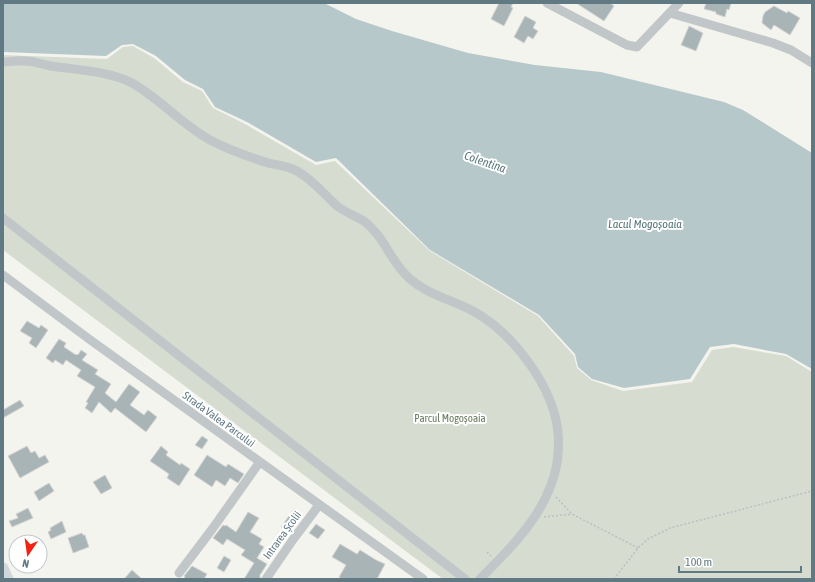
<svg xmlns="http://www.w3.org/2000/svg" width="815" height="582" font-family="'Asap Condensed',sans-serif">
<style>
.green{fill:#d6dcd0}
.water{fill:#b7c8ca}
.building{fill:#a9b4b7;stroke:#d5d5d2}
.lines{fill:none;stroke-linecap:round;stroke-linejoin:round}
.path{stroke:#bdbfc1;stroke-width:1.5;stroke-dasharray:2 2;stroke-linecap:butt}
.minor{stroke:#c1c6c8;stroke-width:9}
.major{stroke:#d0d7da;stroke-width:11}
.labels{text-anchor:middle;stroke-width:4;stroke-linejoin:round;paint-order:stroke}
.park-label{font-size:11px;fill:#697a60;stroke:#fff}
.street-label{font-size:11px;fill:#617983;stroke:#fff}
.water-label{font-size:12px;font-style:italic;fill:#58767a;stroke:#fff}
</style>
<rect width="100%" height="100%" fill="#f4f4ef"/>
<!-- green -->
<path class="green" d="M133,46l21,12 29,24 19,9 11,17 32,16 71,41 19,-4 95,90 108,65 36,40 3,12 14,12 32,11 69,-9 20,-32 21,-3 53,9 26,16v207h-369l-440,-329v-195l104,4 16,-12z"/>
<!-- water -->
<path class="water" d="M3,3h321l32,16 36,12 76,22 67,12 66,7 123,30 19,8 69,43v216l-26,-15 -52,-10 -24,3 -20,32 -66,9 -32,-9 -14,-12 -3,-13 -36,-39 -109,-65 -94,-92 -20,4 -69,-40 -32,-15 -12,-18 -18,-9 -29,-24 -23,-12 -11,1 -16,11 -103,-4z"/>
<!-- building -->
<path class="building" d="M499,3h14l-2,4 2,1 -9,18 -13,-7z
M576,3h34l4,3 -10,15z
M706,3h25l-2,7 -2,-1 -2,8 -9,-3v-2l-12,-3z
M774,6l13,7 1,-2 12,7 -10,17 -16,-10 -3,5 -9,-7 1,-7 2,-4z
M525,16l11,6 -3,6 5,3 -5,8 -5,-3 -4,7 -10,-6z
M689,26l14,7 -7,18 -15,-6z
M27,321l12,7 2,-3 7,5 -12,18 -7,-5 3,-5 -12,-7z
M59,339l7,4 -2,4 12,8 1,-1 1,1 3,-5 6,4 -5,6 16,10 -3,4 16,10 -6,9 11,9 13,-18 11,8 -10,13 14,10 4,-5 9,7 -11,15 -31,-24 -4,5 -12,-11 -7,11 -7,-5 3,-5 -2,-1 9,-15 -18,-11 4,-6 -15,-10 -3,5 -8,-5 -2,3 -7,-5z
M20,400l4,6 -21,12v-8z
M202,436l6,4 -6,9 -7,-4z
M27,446l4,7 4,-2 4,7 6,-3 4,7 -29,16 -12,-22z
M161,446l7,6 -2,3 14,10 1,-2 9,6 -11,17 -12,-8 2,-4 -19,-13z
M207,455l19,12 2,-3 16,10 -6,9 -8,-5 -5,8 -9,-6 -4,7 -18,-12z
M105,475l7,13 -11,6 -8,-12z
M49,483l5,8 -15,10 -5,-9z
M28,508l5,10 -21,9 -3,-6 9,-3 -2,-4z
M294,509l8,6 -13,18 -8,-6z
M248,512l11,6 -9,14 12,7 -3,5 5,3 -7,11 10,6 -7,11v4h-16l10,-16 -13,-8 4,-5 -18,-11 -4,6 -10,-7 10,-13 2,1 1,-1 10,7z
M62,521l4,11 -15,7 -3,-7 3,-2 -1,-2z
M316,524l9,6 -7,9 -9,-6z
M82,533l1,2h2l4,12 -16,6 -5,-15z
M340,544l17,10 3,-4 16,10 9,4 -8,15h-35l-3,-2 7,-12 -14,-8z
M224,556l7,4 -7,12 -7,-4z
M192,566l15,8 -3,5h-20l1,-2 -1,-1z
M132,570l10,9h-18z"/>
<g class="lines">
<!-- path -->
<path class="path" d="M556,497l16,17 66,34
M544,517l28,-3
M487,552l4,4
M614,579l24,-31 10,-9 22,-11 142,-37"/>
<!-- minor -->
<path class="minor" d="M547,3l80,42 10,2 42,-44
M670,13l103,30 18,7 21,13
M3,62c7,0 15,-2 22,-1 8,0 17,3 26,5 25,4 59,5 81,17 30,17 52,44 82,59 18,9 35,15 54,21 10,2 20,3 29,8 16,9 27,23 40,35 8,6 18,10 27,15 21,16 27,42 46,58 19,16 42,21 63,32 40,22 81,76 85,122 6,62 -38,106 -78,146
M3,218l462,361
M3,275l86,64 334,240
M179,573l34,-45 46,-65
M266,579l26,-38 27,-36"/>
<!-- major -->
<path class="major" d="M3,568l5,11"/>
</g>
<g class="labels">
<!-- park labels -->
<g class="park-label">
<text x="450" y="422">Parcul Mogoșoaia</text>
</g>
<!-- street labels -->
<g class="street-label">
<text transform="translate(219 419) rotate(36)" y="4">Strada Valea Parcului</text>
<text transform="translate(282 535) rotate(-54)" y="4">Intrarea Școlii</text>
</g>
<!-- water labels -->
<g class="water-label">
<text transform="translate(485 162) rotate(19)" y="4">Colentina</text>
<text x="645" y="228">Lacul Mogoșoaia</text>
</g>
</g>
<!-- border -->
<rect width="815" height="582" fill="none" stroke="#617983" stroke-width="8"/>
<!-- north arrow -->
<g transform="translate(28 554) rotate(193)"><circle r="19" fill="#ffffff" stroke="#c0c9cd"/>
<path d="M0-3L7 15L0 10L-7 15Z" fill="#f12213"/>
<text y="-6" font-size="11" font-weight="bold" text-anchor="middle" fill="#617983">N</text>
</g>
<!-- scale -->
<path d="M679 566v6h122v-6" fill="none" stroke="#617983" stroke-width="2"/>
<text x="685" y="566" font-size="12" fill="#617983" stroke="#ffffff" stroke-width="3" paint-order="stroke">100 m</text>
</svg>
